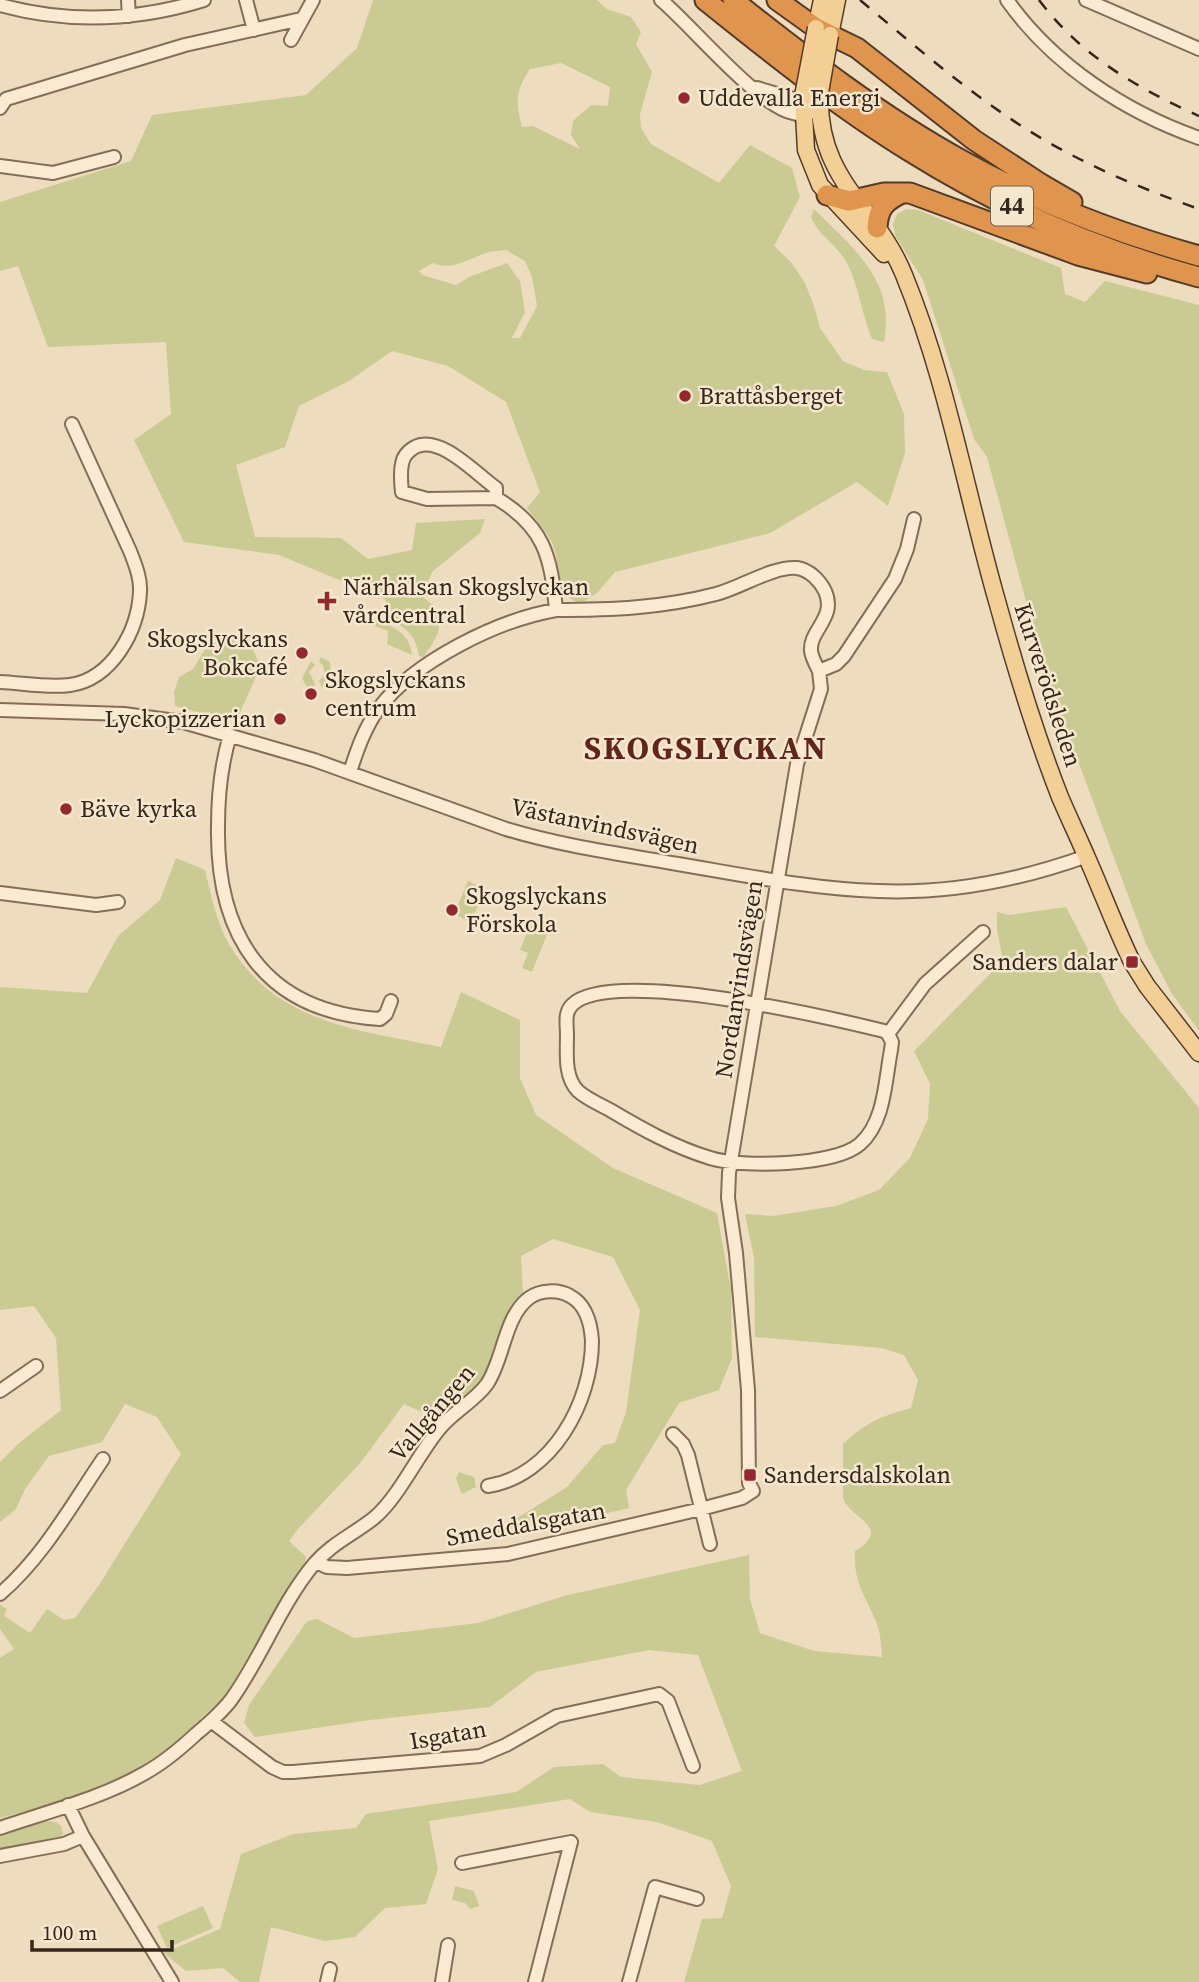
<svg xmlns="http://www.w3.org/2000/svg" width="1199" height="1982" font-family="'Source Serif 4',serif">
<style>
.green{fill:#c9cb93;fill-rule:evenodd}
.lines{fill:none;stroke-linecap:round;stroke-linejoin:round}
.minor-casing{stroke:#866d57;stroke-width:16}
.major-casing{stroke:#533b2c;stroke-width:19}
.highway-casing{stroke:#533b2c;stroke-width:23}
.minor{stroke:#f9ead1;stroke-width:12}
.major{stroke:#f2cf95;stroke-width:16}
.highway{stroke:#df954d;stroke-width:19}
.rail{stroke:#35261c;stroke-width:2.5;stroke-dasharray:12 12;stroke-linecap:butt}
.major-bridge-casing{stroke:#533b2c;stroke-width:19;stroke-linecap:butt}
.major-bridge{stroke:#f2cf95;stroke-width:16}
.poi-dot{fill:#95272f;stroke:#f5e7ce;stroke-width:2.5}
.labels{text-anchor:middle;stroke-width:5;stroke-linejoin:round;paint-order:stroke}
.shield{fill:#f5e7ce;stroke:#6f6051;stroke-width:2}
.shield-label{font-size:23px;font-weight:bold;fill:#35261c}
.poi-label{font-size:24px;fill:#35261c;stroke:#f5e7ce;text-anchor:start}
.street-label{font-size:24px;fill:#35261c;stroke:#f5e7ce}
.district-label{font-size:32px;font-weight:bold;letter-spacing:2px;fill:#62251b;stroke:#f5e7ce}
</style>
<rect width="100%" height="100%" fill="#eedcbe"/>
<!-- green -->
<path class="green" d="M373,0h224l10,9 24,8 10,15 -5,12 16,28 -12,42 1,14 10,16 68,39 31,-38 42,23 8,29 -26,49 17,16 14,21 9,23 6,22 23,33 21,9 23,2 17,42 1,39 -17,53 -31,-24 -87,51 -155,39 -18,21 -17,11c-29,-14 -17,-34 -27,-59 -5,-12 -18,-26 -26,-37l13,-16 -34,-90 -58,-36 -56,-15 -43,30 -50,25 -14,41 -49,18 19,72 86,1 27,21 44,-9 4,-27 69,-4 -5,14 -47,38 -12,24 14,12c0,7 3,11 4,18 1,10 -10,23 -15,32l-5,-1c-4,-25 -15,-27 -33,-41l1,-8 -2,-8 -106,-44 -95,-13 -50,-102 37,-26 -5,-72 -118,5 -30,-81 -18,5v-69l131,-41 21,-46 154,-20 51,-47zM561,63l49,24 -2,19 -17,-1 -18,16 -2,14 9,14 -47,-23 -11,1c-7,-25 -6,-37 8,-58zM506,250l19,11 7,16 5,29 -17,32h-8l13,-26 -5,-31 -13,-18 -38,14 -13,8 -34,-10 -3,-4 14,-8c18,8 34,-3 50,-9 7,-3 15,-3 23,-4z
M814,209c39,39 82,71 70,133l-12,-3c-10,-24 -13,-51 -24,-74 -10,-20 -28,-27 -37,-48z
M906,209l12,1 143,58 4,26 20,8 20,-21 94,24v726l-27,-37 -26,-50 -88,-237 -32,-106 -39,-144 -13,-18 -51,-159 -27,-43 -3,-12 4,-11z
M376,619c17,8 34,14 36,36l-25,-11 1,-13 -15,-6z
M239,637l15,14 6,16 -21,48 -13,5 -51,-14 -1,-14 5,-15 14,-8 11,-18 15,-12z
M321,657l9,5 1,10 -5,13 -4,2 -3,-6 6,-7 -2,-9 -4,-3z
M311,661l4,4 -6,7 6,12 -3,7 -4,-1 -6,-12z
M176,858l29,12c6,25 12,54 25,76 48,79 130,84 211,101l20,-55 59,28v58l16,37 77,53 104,45 14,77 1,68 -13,32 -40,13 -53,87 3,18 -131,31v-9l69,-43 36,-42 12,-2 11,-31 14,-102 -27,-53 -60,-18 -32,17 2,39c-21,23 -21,58 -39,84 -11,16 -31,28 -46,40l-34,-15 -43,58 -63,67 -9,12 17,16 -2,10 -81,133c-26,18 -45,44 -70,61 -44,31 -102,43 -153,57v-160l14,-9 -14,-20v-24l7,4 -3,7 26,17 17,-24 17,11 11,-2 24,-33 82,-131 -24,-37 -32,-13 -23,38 -53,14 -24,33 -9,20 -16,13v-60l18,-18 43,-34 -5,-72 -22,-32 -34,4v-323l87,6 31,-57 42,-36z
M468,881l17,8 -14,33 -17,-8z
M1066,907l54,104 79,97v874h-515l18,-63 20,-1 9,-32 -19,-45 -55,-19 -67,-10 -20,-13 -141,22 9,48 -12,35 -41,4 -30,29 -30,4 -54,-14 -12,55h-19l-17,-14 -37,3 -22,-18 56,-24 21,-75 52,-20 63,-6 10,-14 150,-22 38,-25 49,-3 18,13 79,8 42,-14 -44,-116 -49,-5 -113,22 -46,35 -120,13 -115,17 -11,-14 5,-18 58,-84 10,-2 37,19 124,-15 86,-27 185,-41 1,44 10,34 54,18 68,6c-1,-10 -1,-23 -5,-33 -11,-28 -24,-41 -22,-73 39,-24 -5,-32 -12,-53v-54c22,-21 38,-28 68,-36l7,-28 -14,-25 -23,-7 -126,-11 -1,-79 -9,-44 28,2 63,-10 43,-16 31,-32 18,-39 2,-35 -16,-33 89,-90 -6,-32v-17l12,3z
M530,925l18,7 -16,40 -10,-4 6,-15 -8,-3z
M459,1472l15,5 2,10 -14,7 -6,-15z
M44,1821l12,1 5,4 2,7 -3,6 -60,12v-16z
M455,1886l19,5 5,15 -9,3 -5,-6 -13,-3z
M203,1906l10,22 -46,20 -10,-22z"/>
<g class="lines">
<!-- minor casing -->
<g class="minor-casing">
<path id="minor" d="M128,0l1,16
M246,0l8,30
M661,0c32,27 96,105 132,113 10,3 18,-1 26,-4
M1007,0c46,65 118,112 192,138
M1086,0l113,49
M0,5c69,19 136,16 204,-5
M291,40l22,-40
M757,88l53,16
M0,108l6,-9 179,-54 116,-26
M0,166l53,7 61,-16
M496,498l-69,1 -25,-7c-1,-9 -2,-19 0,-28 1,-8 6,-13 13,-17 25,-13 61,27 81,41v10c48,28 55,58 60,112
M0,682c22,1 48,6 70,3 42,-6 68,-54 70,-93 1,-14 -5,-28 -10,-41l-58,-127
M0,710l124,4 59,8 131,38 192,69c56,17 114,25 172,35 66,11 133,25 200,27 71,3 142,-11 209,-35
M230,735c-9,30 -12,59 -12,91 -2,109 46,186 162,193l6,-5 5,-13
M350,772c7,-22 15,-45 29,-64 36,-47 119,-88 177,-98 55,0 106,-2 160,-16 24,-6 57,-28 81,-26 13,2 23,13 28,23 12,27 -16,39 -14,60 1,7 5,14 8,20
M0,893l96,12 22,-3
M888,1034l-4,-3c-53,-13 -274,-65 -312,-26 -8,8 -5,19 -5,30 0,18 -3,42 11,56 9,8 21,13 32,19 32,19 64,37 100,48 31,10 125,8 150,-14 25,-22 25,-63 31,-94l1,-8 -4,-8 37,-50 58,-52
M0,1391l36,-25
M673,1434l10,10 5,11 22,89
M316,1562l11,5 20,1 161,-14 193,-45 41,-11 11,-7 -4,-8 -1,-93 -12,-137 -8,-55 1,-25 68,-409 24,-75 -2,-18 17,-7 8,-8 51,-77 12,-30 7,-30
M0,1594c43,-37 71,-88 103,-135
M211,1721l61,46 11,5h10l187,-16 26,-11 51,-29 102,-22 9,7 25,65
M68,1805l15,31 89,146
M0,1828c47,-16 102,-30 145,-55 18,-10 36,-25 51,-39 12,-10 25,-21 35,-34 31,-43 49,-95 83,-136 17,-20 40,-30 60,-46 25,-21 44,-64 66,-90 14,-17 35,-27 47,-44 17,-25 17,-67 42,-86 11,-8 29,-9 41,-2 17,9 21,28 22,45 0,61 -40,135 -104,145
M0,1856l64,-12 19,-8
M462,1863l109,-21 -36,140
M327,1982l3,-13
M442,1982l6,-37
M629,1982l26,-95 42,12"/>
</g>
<!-- major casing -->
<g class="major-casing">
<path id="major" d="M816,28l6,-28
M830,35l7,-35
M820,92c-4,89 56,113 84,183 43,105 62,218 93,326 18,66 38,132 63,196 9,21 19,42 28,63 15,34 28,69 44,102l15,24 52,67
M803,96l3,54 14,35 64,69"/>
</g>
<!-- highway casing -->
<g class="highway-casing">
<path id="highway" d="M705,0c66,53 133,107 206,152 88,55 188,98 288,125
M733,0c73,58 148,116 230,161 75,42 154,72 236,95
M777,0l39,28 41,20 117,92 67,44 31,18
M827,195l22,6 35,-8h26l168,62 69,18
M877,228c1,-20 8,-27 25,-35"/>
</g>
<!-- minor -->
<use href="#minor" class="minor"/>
<!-- major -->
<use href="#major" class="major"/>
<!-- highway -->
<use href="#highway" class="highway"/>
<!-- rail -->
<path class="rail" d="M860,0c66,55 130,112 206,152 43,23 88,41 133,57
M1039,0c42,56 98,88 160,116"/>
<!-- major-bridge casing -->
<g class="major-bridge-casing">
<path id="major-bridge" d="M820,92l10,-57
M803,96l13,-68"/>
</g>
<!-- major-bridge -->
<use href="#major-bridge" class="major-bridge"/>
</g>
<!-- markers -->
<g class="poi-dot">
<circle cx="684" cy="98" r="7"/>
<circle cx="685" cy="396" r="7"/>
<path d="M323.5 590.5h7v7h7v7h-7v7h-7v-7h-7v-7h7z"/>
<circle cx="302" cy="653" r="7"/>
<circle cx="311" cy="694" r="7"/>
<circle cx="280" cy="719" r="7"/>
<circle cx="66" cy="809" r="7"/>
<circle cx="452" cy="910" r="7"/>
<rect x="1125" y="955" width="14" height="14" rx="3.5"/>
<rect x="743" y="1468" width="14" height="14" rx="3.5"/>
</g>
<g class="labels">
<!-- shield labels -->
<rect class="shield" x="991" y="186.5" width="42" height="39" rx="5"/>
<g class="shield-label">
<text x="1012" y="214">44</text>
</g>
<!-- poi labels -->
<g class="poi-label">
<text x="698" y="106">Uddevalla Energi</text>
<text x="699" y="404">Brattåsberget</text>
<text x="343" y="595">Närhälsan Skogslyckan<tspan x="343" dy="28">vårdcentral</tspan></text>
<text x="288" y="647" text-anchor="end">Skogslyckans<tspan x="288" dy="28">Bokcafé</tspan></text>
<text x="325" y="688">Skogslyckans<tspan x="325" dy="28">centrum</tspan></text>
<text x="266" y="727" text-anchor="end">Lyckopizzerian</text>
<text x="80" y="817">Bäve kyrka</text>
<text x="466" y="904">Skogslyckans<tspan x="466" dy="28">Förskola</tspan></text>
<text x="1118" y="970" text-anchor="end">Sanders dalar</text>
<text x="764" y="1483">Sandersdalskolan</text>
</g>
<!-- street labels -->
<g class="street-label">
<text transform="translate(1048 685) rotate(72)" y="8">Kurverödsleden</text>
<text transform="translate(605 826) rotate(12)" y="8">Västanvindsvägen</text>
<text transform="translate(739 979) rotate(-81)" y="8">Nordanvindsvägen</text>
<text transform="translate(432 1413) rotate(-50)" y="8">Vallgången</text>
<text transform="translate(526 1524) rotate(-10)" y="8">Smeddalsgatan</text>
<text transform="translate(448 1735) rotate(-10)" y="8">Isgatan</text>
</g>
<!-- district labels -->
<g class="district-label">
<text x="706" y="759">SKOGSLYCKAN</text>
</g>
</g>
<!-- scale -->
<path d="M32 1940v10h140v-10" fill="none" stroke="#35261c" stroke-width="3.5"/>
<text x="42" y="1940" font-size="21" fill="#35261c" stroke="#f5e7ce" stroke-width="5" paint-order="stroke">100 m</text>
</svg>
